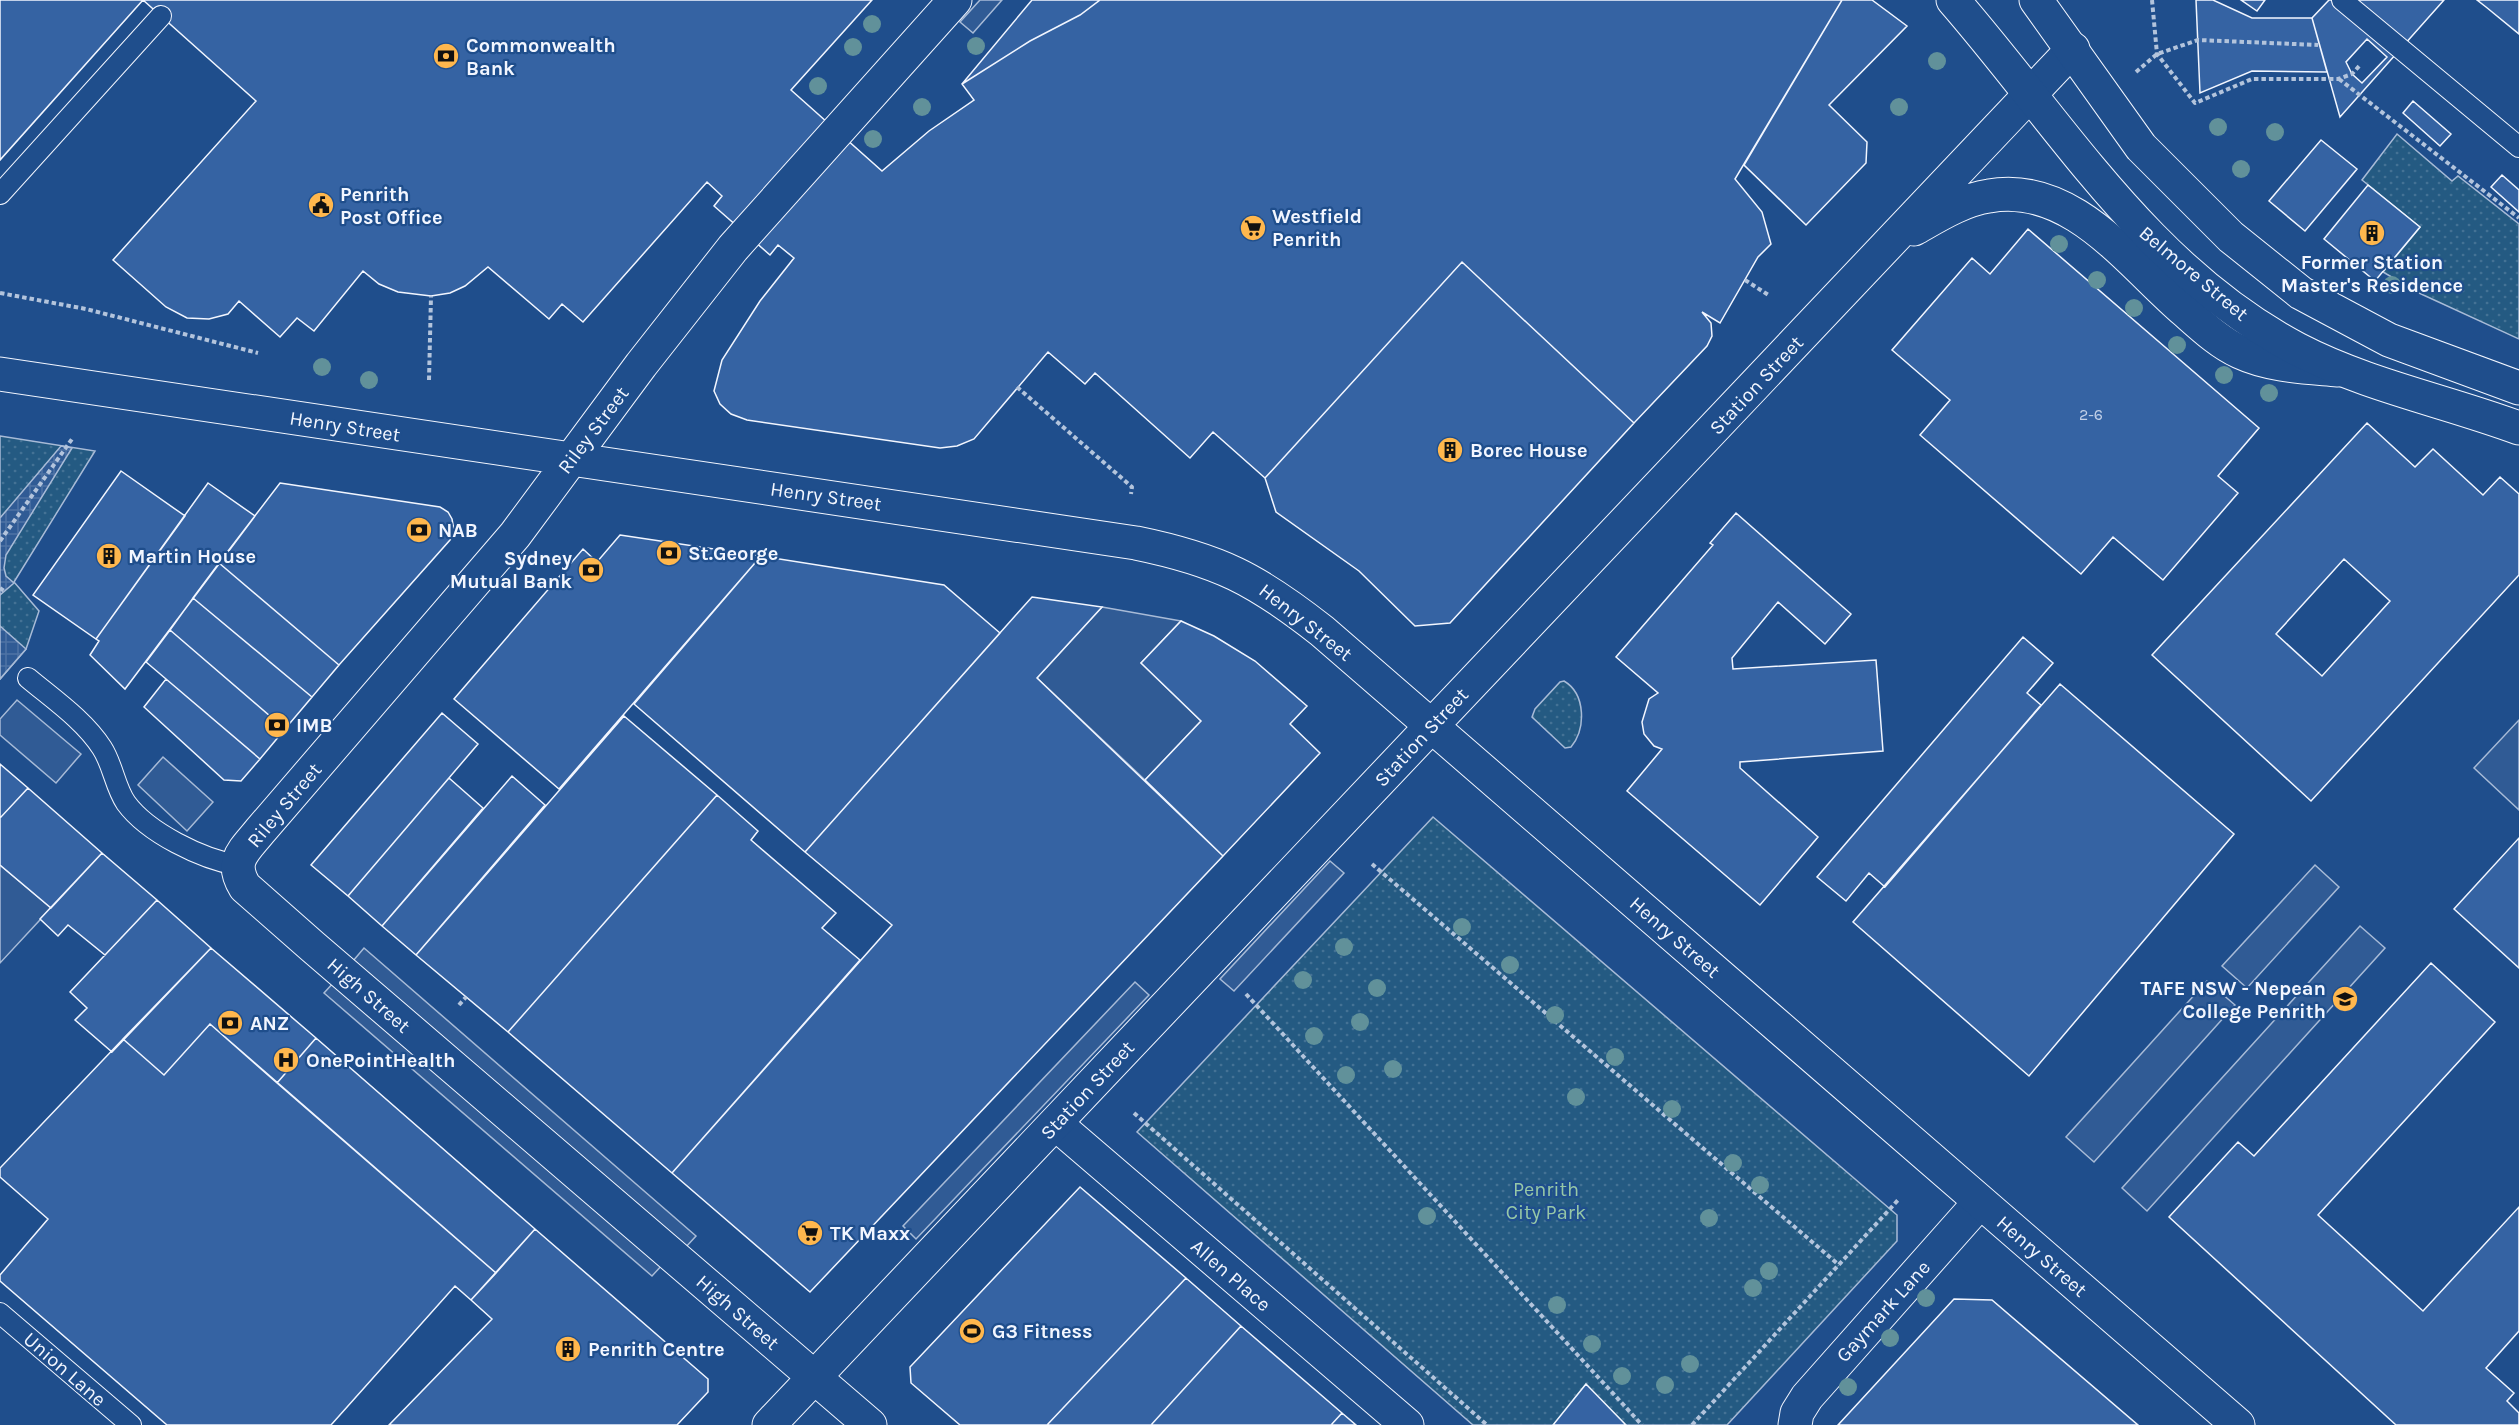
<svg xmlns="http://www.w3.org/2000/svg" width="2519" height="1425" font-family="Karla,sans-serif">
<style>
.park{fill:url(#park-dots);stroke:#a8bbd7;stroke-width:1.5}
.parking{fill:#305b95;stroke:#a8bbd7;stroke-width:1.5}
.plaza{fill:url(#plaza-grid);stroke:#a8bbd7;stroke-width:1.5}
.building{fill:#3563a3;stroke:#f2f6ff;stroke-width:1.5;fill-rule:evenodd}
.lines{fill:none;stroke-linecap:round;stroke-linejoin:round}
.lane-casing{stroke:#f2f6ff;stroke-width:22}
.street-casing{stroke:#f2f6ff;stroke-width:35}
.secondary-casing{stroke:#f2f6ff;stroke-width:35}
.highway-casing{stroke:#f2f6ff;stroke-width:35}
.path{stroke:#b3c4dc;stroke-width:4;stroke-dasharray:4.5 3;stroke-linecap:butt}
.lane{stroke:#1f4e8c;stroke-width:20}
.street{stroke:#1f4e8c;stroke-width:33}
.secondary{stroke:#1f4e8c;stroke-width:33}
.highway{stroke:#1f4e8c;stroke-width:33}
.tree{fill:#61919a}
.labels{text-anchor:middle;stroke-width:4.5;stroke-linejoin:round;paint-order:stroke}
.number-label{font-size:16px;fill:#c3d1e8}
.poi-label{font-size:20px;font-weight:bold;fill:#f2f6ff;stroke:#1f4e8c;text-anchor:start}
.street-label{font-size:20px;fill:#f2f6ff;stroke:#1f4e8c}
.park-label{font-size:20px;fill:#97c8a6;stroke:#1f4e8c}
</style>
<defs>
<pattern id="park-dots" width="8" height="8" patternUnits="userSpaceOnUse" patternTransform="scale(1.5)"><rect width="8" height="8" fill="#245a82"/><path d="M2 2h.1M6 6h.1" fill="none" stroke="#447295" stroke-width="1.8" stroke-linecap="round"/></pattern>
<pattern id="plaza-grid" width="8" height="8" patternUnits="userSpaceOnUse" patternTransform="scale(1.5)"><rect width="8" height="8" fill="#305b95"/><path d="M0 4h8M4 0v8" fill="none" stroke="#4e73a5"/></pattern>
</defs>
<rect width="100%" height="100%" fill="#1f4e8c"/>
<!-- park -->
<path class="park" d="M2397,134l55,47 6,-5 61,48v115l-100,-46 -36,-21 37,-45 -58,-47z
M0,436l95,15 -81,131 25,29 -13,38 -26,30z
M1564,681c22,13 22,48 7,66l-6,1 -33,-31 3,-8 25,-27z
M1433,817l464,398v26l-170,184h-254l-336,-293z"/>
<!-- parking -->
<path class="parking" d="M980,0h22l-29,33 -13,-11z
M1102,607l79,14 -40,42 60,58 -56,59 -108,-102z
M17,700l64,54 -25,29 -56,-48v-16z
M2519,720v90l-45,-42z
M163,757l50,45 -26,29 -49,-46z
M1330,861l14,12 -110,118 -14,-12z
M0,865l51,43 -51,55z
M2315,865l24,22 -92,101 -25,-22z
M2360,926l25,22 -238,263 -25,-23z
M364,948l332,288 -11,12 -332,-287z
M335,981l328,283 -11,12 -328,-283z
M2207,981l28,24 -141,157 -28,-25z
M1135,982l14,13 -233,244 -13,-13z"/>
<!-- plaza -->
<path class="plaza" d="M61,446l11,2 -66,107 -2,13 2,8 8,7 -14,12v-77z
M0,626l26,23 -26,30z"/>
<!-- building -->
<path class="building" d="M0,0h872l-81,90 91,81 47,-40 45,-31 -12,-16 68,-43 50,-26 20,-15h742l-107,179 27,33 9,32 -13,13 -38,66 -18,-11 9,11 1,13 -5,10 -73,77 -172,-161 -197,216 -52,-46 -23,26 -95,-85 -10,11 -37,-32 -74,87 -17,7 -17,2 -193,-28 -16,-6 -11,-10 -6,-13 8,-31 38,-59 34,-43 -16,-13 -8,10 -56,-49 8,-10 -15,-14 -124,140 -21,-18 -13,15 -61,-52 -23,19 -15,7 -19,3 -33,-4 -19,-8 -16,-13 -49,60 -17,-13 -17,19 -41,-36 -11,13 -19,5 -22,-1 -21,-11 -53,-47 143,-159 -113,-101 -143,160z
M1032,0h68l-20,15 -50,26 -68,43z
M1842,0h30l35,26 -78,79 38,37 -1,21 -60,62 -62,-60z
M2196,0h17l39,18h60l15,54 -75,-1 -52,22z
M2241,0h24l-8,11z
M2329,0h115l-104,117 -28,-99z
M2477,0h42v34l-33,-27z
M2367,39l20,18 -25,26 -10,-9 -6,-12z
M2413,101l38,33 -11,12 -37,-33z
M2321,140l36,29 -52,62 -36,-30z
M2502,175l17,15v22l-28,-25z
M2368,185l52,42 -45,54 -51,-42z
M2028,229l231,199 -41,48 20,17 -75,87 -50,-43 -32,37 -161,-139 30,-35 -58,-50 80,-92 18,16z
M1462,262l172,161 -184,200 -35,3 -56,-55 -83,-59 -11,-34z
M2367,423l48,44 18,-18 50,46 17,-18 19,17v81l-208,226 -159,-146zM2344,559l46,42 -68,75 -46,-42z
M121,471l64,45 -89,123 -63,-44z
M208,483l47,33 -130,173 -35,-34 9,-14 -3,-2z
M280,483l160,24 8,5 4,7 2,11 -4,10 -111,125 -120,-102z
M1736,513l115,101 -26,30 -47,-42 -46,56 1,11 143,-9 7,91 -143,11v6l78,69 -58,68 -133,-114 35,-42 -8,-3 -10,-12 -2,-12 7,-23 9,-6 -42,-36 97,-112 -3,-2z
M620,535l141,21 -202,233 -105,-90 129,-150 14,13z
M761,556l183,29 56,48 -195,219 -171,-148z
M219,563l120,102 -27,32 -119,-99z
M1032,597l70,10 -65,71 186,178 -413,436 -138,-119 220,-248 -87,-73z
M193,598l119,99 -27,32 -115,-99z
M1181,621l33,15 41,25 52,45 -17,18 30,29 -97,103 -78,-76 56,-59 -60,-58z
M170,630l115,99 -25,30 -114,-97z
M2023,637l30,26 -26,30 14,12 -156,182 -16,-14 -23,28 -29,-24z
M166,679l94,80 -19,22 -17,-1 -80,-73z
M2060,684l174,150 -205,242 -176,-154z
M442,713l36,31 -130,152 -37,-31z
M624,716l93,79 -209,237 -92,-77z
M0,764l28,24 -28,30z
M512,776l33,29 -129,150 -34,-29z
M449,778l34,30 -101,118 -34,-30z
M28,788l74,65 -51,55 -51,-43v-47z
M717,795l41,36 -7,9 85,73 -14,15 38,32 -188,213 -164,-141z
M2519,838v130l-65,-59z
M102,853l55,47 -52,55 -37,-30 -10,11 -18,-17z
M157,900l54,48 -99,104 -37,-32 12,-12 -17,-16z
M211,948l105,90 -39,45 -67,-59 -46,51 -41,-36z
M2431,963l64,59 -177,193 105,96 96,-104v124l-33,37 28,25 -7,8 12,12v12h-123l-227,-208 69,-75 16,14z
M210,1024l286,249 -25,27 -16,-14 -124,139h-164l-167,-144v-6l48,-56 -48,-42v-9l123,-129 41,36z
M316,1038l219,191 -39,44 -219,-190z
M1080,1187l106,91 -139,147h-87l-49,-42 -1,-16z
M535,1229l173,150v13l-31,33h-288l103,-106 -21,-19z
M1186,1278l55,48 -90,99h-104z
M1954,1299l38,1 146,125h-300z
M1241,1326l101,87 -11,12h-180z
M1586,1384l40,41h-73z
M1342,1413l14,12h-25z"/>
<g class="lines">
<!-- lane casing -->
<g class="lane-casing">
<path id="lane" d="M2342,0l177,147
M0,194l161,-178
M28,678c25,21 56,42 74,70 11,17 13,39 24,55 22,30 76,56 111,62
M0,1313l131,112"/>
</g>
<!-- street casing -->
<g class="street-casing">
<path id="street" d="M1056,1124l351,301
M1795,1425l2,-12 10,-16 173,-195"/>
</g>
<!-- secondary casing -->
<g class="secondary-casing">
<path id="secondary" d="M1914,229c23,-13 48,-29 75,-33 83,-15 141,68 196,115 17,15 35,32 55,41 30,14 66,15 98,18
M0,374l1136,169c83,17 120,36 186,88l916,794
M769,1425l1304,-1376
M870,1425l-558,-479 -67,-59c-16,-26 -1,-36 15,-56l255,-296 126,-170 92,-117 222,-248"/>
</g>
<!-- highway casing -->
<g class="highway-casing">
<path id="highway" d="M1953,0c108,124 194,270 344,349 69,36 149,52 222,79
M2036,0l105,147 90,90 70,56 88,47 130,48"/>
</g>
<!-- path -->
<path class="path" d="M2152,0l5,54 38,49 57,-24h86l14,-5 9,-10
M2136,72l21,-18 41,-14 120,5
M2339,79l180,139
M1745,280l25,16
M0,293l86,16 172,44
M429,380l2,-84
M1017,387l115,100 -1,7
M0,541l72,-102
M0,588l4,3
M1372,864l467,401
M1246,994l396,431
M459,1005l7,-8
M1134,1113l353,312
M1692,1425l207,-226"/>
<!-- lane -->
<use href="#lane" class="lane"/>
<!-- street -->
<use href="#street" class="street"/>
<!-- secondary -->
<use href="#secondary" class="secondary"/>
<!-- highway -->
<use href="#highway" class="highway"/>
</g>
<!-- trees -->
<g class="tree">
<circle cx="872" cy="24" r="9"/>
<circle cx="976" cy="46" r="9"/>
<circle cx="853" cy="47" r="9"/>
<circle cx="1937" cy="61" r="9"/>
<circle cx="818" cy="86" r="9"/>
<circle cx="922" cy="107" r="9"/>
<circle cx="1899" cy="107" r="9"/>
<circle cx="2218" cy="127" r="9"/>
<circle cx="2275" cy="132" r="9"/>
<circle cx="873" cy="139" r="9"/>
<circle cx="2241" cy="169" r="9"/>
<circle cx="2059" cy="244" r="9"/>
<circle cx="2097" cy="280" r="9"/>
<circle cx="2392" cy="285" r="9"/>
<circle cx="2134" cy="308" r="9"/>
<circle cx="2177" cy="345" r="9"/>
<circle cx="322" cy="367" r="9"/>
<circle cx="2224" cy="375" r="9"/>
<circle cx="369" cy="380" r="9"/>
<circle cx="2269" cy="393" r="9"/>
<circle cx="1462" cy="927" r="9"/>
<circle cx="1344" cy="947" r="9"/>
<circle cx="1510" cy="965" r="9"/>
<circle cx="1303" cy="980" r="9"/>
<circle cx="1377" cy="988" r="9"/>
<circle cx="1555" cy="1015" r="9"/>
<circle cx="1360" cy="1022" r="9"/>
<circle cx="1314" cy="1036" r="9"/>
<circle cx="1615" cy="1057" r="9"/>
<circle cx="1393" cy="1069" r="9"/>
<circle cx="1346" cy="1075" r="9"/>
<circle cx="1576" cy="1097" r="9"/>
<circle cx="1672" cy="1109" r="9"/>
<circle cx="1733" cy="1163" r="9"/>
<circle cx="1760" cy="1185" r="9"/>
<circle cx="1427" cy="1216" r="9"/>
<circle cx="1709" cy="1218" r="9"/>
<circle cx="1769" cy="1271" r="9"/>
<circle cx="1753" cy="1288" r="9"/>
<circle cx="1926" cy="1298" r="9"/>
<circle cx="1557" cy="1305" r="9"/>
<circle cx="1890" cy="1338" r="9"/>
<circle cx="1592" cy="1344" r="9"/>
<circle cx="1690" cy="1364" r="9"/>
<circle cx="1622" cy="1376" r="9"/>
<circle cx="1665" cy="1385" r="9"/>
<circle cx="1848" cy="1387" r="9"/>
</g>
<!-- icons -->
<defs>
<g id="bank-disc" transform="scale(1.35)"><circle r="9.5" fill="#ffb74d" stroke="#1f4e8c"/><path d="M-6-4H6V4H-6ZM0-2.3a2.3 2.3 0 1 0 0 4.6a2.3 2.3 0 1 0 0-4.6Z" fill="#111"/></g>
<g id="civic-disc" transform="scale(1.35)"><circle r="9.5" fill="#ffb74d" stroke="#1f4e8c"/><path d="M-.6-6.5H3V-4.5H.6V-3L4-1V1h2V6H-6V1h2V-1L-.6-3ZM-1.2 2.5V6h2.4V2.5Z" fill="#111"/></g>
<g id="supermarket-disc" transform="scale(1.35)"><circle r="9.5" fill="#ffb74d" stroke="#1f4e8c"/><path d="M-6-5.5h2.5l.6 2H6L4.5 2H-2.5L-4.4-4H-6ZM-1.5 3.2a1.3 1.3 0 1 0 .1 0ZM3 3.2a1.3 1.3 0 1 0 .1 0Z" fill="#111"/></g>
<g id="building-disc" transform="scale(1.35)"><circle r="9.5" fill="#ffb74d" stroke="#1f4e8c"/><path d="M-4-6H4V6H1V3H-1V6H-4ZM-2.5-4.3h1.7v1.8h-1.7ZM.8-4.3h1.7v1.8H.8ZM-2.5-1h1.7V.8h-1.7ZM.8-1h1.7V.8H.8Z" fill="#111"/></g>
<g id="university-disc" transform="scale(1.35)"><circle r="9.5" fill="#ffb74d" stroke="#1f4e8c"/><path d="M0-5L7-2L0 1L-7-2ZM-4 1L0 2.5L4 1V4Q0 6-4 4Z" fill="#111"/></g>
<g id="hospital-disc" transform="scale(1.35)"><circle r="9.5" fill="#ffb74d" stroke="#1f4e8c"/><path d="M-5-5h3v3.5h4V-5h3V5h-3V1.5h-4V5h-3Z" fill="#111"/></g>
<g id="stadium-disc" transform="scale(1.35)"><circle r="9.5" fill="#ffb74d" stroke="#1f4e8c"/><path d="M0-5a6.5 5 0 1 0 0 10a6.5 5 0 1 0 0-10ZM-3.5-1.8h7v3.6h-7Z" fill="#111"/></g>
</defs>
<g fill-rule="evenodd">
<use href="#bank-disc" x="446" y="56"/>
<use href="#civic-disc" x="321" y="205"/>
<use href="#supermarket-disc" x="1253" y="228"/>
<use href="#building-disc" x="2372" y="233"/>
<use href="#building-disc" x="1450" y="450"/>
<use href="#bank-disc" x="419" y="530"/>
<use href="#bank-disc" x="669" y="553"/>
<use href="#building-disc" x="109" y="556"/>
<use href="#bank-disc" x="591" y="570"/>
<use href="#bank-disc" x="277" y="725"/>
<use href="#university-disc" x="2345" y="999"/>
<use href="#bank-disc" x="230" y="1023"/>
<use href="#hospital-disc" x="286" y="1060"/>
<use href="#supermarket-disc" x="810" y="1233"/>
<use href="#stadium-disc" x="972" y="1331"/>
<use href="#building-disc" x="568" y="1349"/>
</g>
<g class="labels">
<!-- number labels -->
<g class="number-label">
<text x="2091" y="420">2-6</text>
</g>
<!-- poi labels -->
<g class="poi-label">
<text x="466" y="52">Commonwealth<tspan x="466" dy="23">Bank</tspan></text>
<text x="340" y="201">Penrith<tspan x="340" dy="23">Post Office</tspan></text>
<text x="1272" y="223">Westfield<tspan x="1272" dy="23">Penrith</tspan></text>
<text x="2372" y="269" text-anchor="middle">Former Station<tspan x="2372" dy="23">Master's Residence</tspan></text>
<text x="1470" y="457">Borec House</text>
<text x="438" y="537">NAB</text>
<text x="688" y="560">St.George</text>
<text x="128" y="563">Martin House</text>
<text x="572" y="565" text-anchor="end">Sydney<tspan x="572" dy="23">Mutual Bank</tspan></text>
<text x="296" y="732">IMB</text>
<text x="2326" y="995" text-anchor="end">TAFE NSW - Nepean<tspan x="2326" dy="23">College Penrith</tspan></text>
<text x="250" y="1030">ANZ</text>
<text x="306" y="1067">OnePointHealth</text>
<text x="830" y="1240">TK Maxx</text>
<text x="992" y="1338">G3 Fitness</text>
<text x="588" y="1356">Penrith Centre</text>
</g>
<!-- street labels -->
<g class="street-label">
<text transform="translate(2194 273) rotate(40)" y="7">Belmore Street</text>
<text transform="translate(1756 385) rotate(-47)" y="7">Station Street</text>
<text transform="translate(345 426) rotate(9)" y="7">Henry Street</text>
<text transform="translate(593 430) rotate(-53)" y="7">Riley Street</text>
<text transform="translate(826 496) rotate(8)" y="7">Henry Street</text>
<text transform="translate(1306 622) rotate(38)" y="7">Henry Street</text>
<text transform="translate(1421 737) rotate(-47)" y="7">Station Street</text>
<text transform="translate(284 805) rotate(-50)" y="7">Riley Street</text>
<text transform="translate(1675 937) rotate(41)" y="7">Henry Street</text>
<text transform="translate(369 995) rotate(41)" y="7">High Street</text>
<text transform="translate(1087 1090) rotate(-47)" y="7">Station Street</text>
<text transform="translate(2042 1256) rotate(41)" y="7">Henry Street</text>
<text transform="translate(1231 1275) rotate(41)" y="7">Allen Place</text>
<text transform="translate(1883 1311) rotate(-48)" y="7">Gaymark Lane</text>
<text transform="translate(738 1312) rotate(41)" y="7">High Street</text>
<text transform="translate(65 1369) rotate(41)" y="7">Union Lane</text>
</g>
<!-- park labels -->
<g class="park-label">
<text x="1546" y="1196">Penrith<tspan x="1546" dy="23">City Park</tspan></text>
</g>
</g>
</svg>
